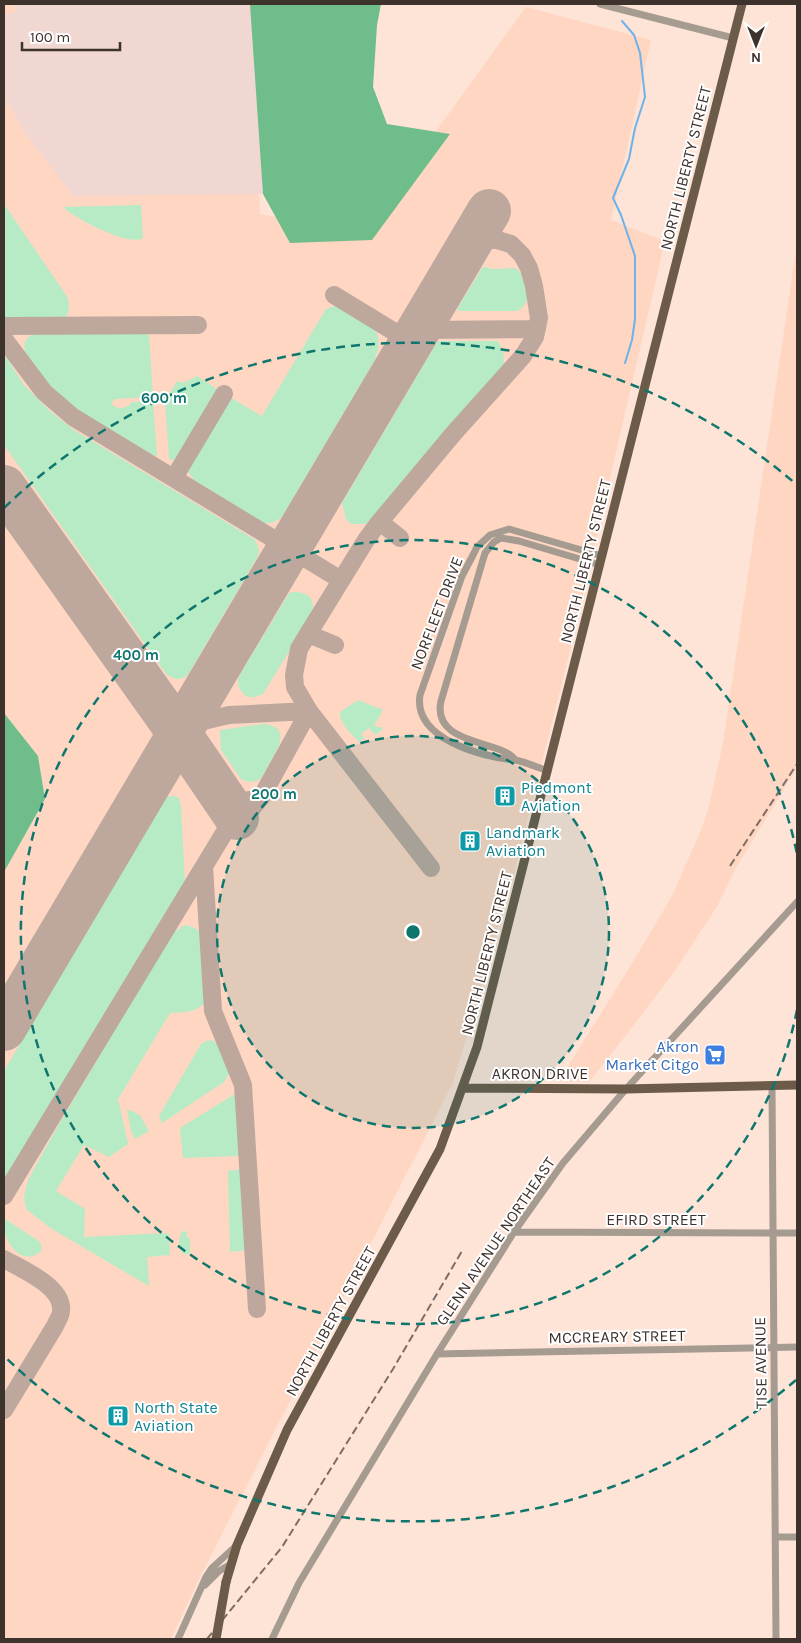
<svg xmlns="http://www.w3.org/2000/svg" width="801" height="1643" font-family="Karla,sans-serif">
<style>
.built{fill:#fed6c2}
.industrial{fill:#f0d7d1}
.green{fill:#b6ebc6}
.forest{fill:#6ebd8a}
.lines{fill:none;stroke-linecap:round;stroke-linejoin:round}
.stream{stroke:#6db2eb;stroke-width:2}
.taxiway{stroke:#bea89e;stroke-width:18}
.runway{stroke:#bea89e;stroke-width:44}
.minor{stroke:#a69b91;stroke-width:7}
.major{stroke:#6c5b49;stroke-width:9}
.rail{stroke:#7e6d65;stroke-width:2;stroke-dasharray:8 4;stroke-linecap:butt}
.major-bridge{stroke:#6c5b49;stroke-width:9}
.ring{fill:none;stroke:#0f766e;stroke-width:2.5;stroke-dasharray:9 6}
.labels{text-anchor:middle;stroke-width:4;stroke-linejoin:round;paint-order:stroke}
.street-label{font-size:16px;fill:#3e322c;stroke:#fff}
.culture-label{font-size:16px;fill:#0d838f;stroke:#fff;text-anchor:start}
.shop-label{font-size:16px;fill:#366cbe;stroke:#fff;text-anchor:end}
.centre{fill:#0f766e;stroke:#fff;stroke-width:2.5}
.ring-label{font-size:15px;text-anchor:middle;font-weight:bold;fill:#0f766e;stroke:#fff;stroke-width:4;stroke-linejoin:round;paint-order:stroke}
</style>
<rect width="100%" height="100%" fill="#fee4d7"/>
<!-- built -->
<path class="built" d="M4,4h247l9,210 102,19 164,-226 125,33 -40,180 54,21 -98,422 -53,210 -61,210 -253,494 -29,62h-167v-767l41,-73 -7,-43 -34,-43z
M797,243v525l-61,100 -18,37 -46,70 -42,55 -41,52 -30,-1 75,-121 38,-64 29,-66 7,-20 15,-67z"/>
<!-- industrial -->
<path class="industrial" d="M15,4h237l11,190 -190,2 -46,-61 -23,-38v-83l12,-1z"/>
<!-- green -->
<path class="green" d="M4,204l64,94 1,11 -4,11h-55l-6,-2z
M141,205l2,33c-14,9 -69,-20 -80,-31z
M485,267l7,2 23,-1c14,9 19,35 2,43h-58l-2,-2 25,-41z
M335,306c15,4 37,14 43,30 2,8 -1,16 -3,24l-93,157c-7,5 -11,7 -19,6l-69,-43c-4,-5 -7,-8 -5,-14l38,-66 6,-1 29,17 64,-107z
M42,331l104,1 3,4 4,61 -38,2 -3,3 1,4c8,3 14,3 19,-4l21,-1 4,55h-5c-26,-16 -54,-32 -79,-50 -12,-9 -45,-41 -48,-55 -4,-12 7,-18 17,-20z
M440,341h57c7,6 8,17 6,26l-132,152 -5,5h-15l-5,-5 -4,-16 95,-161z
M4,354l20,31 27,27 23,18 180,109c4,6 6,10 4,17l-69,117c-7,8 -13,7 -22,2l-163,-230z
M197,376l20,13 1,5 -37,61 -3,4 -7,1 -2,-2 -4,-56 12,-21 6,2z
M291,592c16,-1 25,5 21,22l-49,80 -8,3h-8c-7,-7 -11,-11 -8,-21l49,-81z
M358,700l25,10 -9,16 10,2 -9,7 -6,-7 -8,6 4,4 -6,4c-7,-9 -19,-16 -19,-30z
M264,724c27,3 15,23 6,38 -3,5 -6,13 -10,17 -6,4 -13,3 -19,0l-20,-29 -1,-20z
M174,796l5,2 2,8 4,78 -181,302v-115l153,-258 10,-16z
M186,925c11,3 15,6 18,16l4,55c-7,17 -22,16 -38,17l-53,88 2,2 9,41 -19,13 -25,-12 -28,46 29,18 -1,28 83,-4 2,2 1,20 -23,2 2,29 -97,-57 -26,-20 -2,-12 4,-17 30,-54 113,-191 10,-8z
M211,1040l10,6 9,26 -6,10 -62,41 -3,-7 42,-72 5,-3z
M235,1094l3,1 1,4 1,55 -2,2 -55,2 -3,-30z
M127,1109l13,6 9,16 -14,8 -4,-8z
M243,1169l4,81 -17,2 -2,-81z
M5,1219l35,23 2,8c-19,20 -42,-10 -37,-31z
M182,1231l5,1v6h3v16h-7c-5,-6 -5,-15 -1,-23z"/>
<!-- forest -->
<path class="forest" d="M250,4h131l-4,21 -4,62 14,37 63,10 -78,106 -82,3 -27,-49z
M4,713l34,43 7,43 -41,73z"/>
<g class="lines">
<!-- stream -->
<path class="stream" d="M622,21l12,14 6,18 5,44 -10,31 -6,31 -16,39 8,17 14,41v63l-3,21 -7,23"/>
<!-- taxiway -->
<path class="taxiway" d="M334,295l77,47
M4,326l194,-1
M418,330l119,-1
M4,339l40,53 29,25 268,163
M174,478l50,-84
M380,522l20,16
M308,634l27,11
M147,689c20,15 35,29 62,27
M179,733l20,-11 30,-7 80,-4 122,157
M218,791c15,8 28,14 44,5
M204,867l9,144 30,74 14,224
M4,1196l225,-371 24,-18 9,-11 47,-85 -14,-24 -1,-12 5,-26 9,-15 58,-94 11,-15 77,-92 69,-77 12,-19 4,-19 -5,-32 -5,-18 -7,-13 -11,-11 -17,-5 -14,3 -17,12
M4,1259c18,10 60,28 57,52 0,5 -4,10 -6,15l-51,84"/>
<!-- runway -->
<path class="runway" d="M4,487l175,246 58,85
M4,1029l485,-818"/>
<!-- minor -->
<path class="minor" d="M600,4l133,34
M515,760c-12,-20 -84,-14 -74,-59l44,-148 9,-11 7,-4 18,3 81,24
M548,771c-11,-4 -23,-9 -33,-11 -33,-3 -102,-21 -95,-65l42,-119 10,-19 5,-10 13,-12 19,-6 93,27
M772,1087l4,552
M514,1232l283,1
M437,1354l360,-7
M776,1537h21
M205,1585l14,-14 12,-7
M178,1639l28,-62 6,-9 25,-23
M272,1639l27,-56 138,-229 77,-122 49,-69 63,-74 171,-187"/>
<!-- major -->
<path class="major" d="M462,1088l164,1 171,-4
M226,1582l11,-37 50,-115 153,-281 37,-102 265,-1043"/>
<!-- rail -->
<path class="rail" d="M730,866l67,-102
M207,1639l75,-92 111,-178 69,-118"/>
<!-- major-bridge -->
<path class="major-bridge" d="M216,1639l10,-57"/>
</g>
<!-- distance rings -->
<circle cx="413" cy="932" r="196" fill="#0f766e" fill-opacity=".12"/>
<g class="ring">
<circle cx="413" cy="932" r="196"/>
<path d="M797 1010A392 392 0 1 1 797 854"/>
<path d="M796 1380A589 589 0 0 1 4 1356M4 508A589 589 0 0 1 796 484"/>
</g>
<!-- icons -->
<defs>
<g id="building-square" transform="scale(1.125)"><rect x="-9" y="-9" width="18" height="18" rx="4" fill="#0f9aa8" stroke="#fff"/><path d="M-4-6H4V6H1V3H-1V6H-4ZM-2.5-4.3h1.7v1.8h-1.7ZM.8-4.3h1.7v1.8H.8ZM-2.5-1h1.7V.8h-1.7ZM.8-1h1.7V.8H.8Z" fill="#fff"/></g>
<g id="supermarket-square" transform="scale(1.125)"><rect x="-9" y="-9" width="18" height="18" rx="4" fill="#3f7fe0" stroke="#fff"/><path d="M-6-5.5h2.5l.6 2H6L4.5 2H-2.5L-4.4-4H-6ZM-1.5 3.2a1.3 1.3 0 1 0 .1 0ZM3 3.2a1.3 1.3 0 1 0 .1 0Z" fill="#fff"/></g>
</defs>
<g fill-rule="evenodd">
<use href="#building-square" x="505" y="796"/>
<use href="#building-square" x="470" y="841"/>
<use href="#supermarket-square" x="715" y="1055"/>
<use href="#building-square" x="118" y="1416"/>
</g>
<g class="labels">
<!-- street labels -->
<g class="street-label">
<text transform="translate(685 168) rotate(-76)" y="6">NORTH LIBERTY STREET</text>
<text transform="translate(585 561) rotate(-76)" y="6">NORTH LIBERTY STREET</text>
<text transform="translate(436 613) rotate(-69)" y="6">NORFLEET DRIVE</text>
<text transform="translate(486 953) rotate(-76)" y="6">NORTH LIBERTY STREET</text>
<text x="540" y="1079">AKRON DRIVE</text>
<text x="656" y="1225">EFIRD STREET</text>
<text transform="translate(495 1241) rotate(-56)" y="6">GLENN AVENUE NORTHEAST</text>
<text transform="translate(330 1321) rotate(-61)" y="6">NORTH LIBERTY STREET</text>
<text transform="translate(617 1336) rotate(-1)" y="6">MCCREARY STREET</text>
<text transform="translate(760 1363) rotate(-91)" y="6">TISE AVENUE</text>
</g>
<!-- culture labels -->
<g class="culture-label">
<text x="521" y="793">Piedmont<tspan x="521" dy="18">Aviation</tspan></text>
<text x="486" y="838">Landmark<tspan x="486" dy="18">Aviation</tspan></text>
<text x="134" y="1413">North State<tspan x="134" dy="18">Aviation</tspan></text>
</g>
<!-- shop labels -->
<g class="shop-label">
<text x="699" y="1052">Akron<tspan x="699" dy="18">Market Citgo</tspan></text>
</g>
</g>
<circle cx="413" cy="932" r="8" class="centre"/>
<g class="ring-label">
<text x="164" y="403">600 m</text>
<text x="136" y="660">400 m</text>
<text x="274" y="799">200 m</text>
</g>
<!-- border -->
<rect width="801" height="1643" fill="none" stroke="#3e322c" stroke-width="10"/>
<!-- north arrow -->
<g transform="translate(756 45) rotate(180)" stroke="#ffffff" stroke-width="4" paint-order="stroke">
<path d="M0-4L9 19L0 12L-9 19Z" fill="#3e322c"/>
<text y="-8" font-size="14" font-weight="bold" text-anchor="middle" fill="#3e322c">N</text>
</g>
<!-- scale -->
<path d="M22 42v8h98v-8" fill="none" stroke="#3e322c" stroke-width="2.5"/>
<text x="30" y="42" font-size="15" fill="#3e322c" stroke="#ffffff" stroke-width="4" paint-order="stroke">100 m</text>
</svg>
